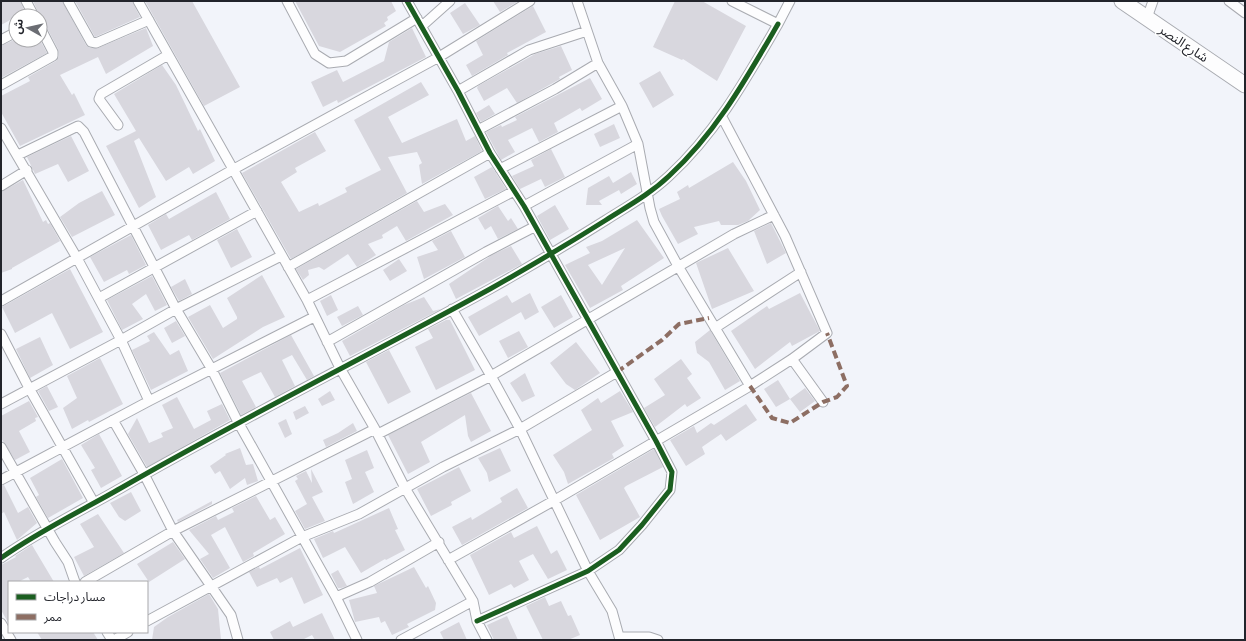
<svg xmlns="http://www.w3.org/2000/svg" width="1246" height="641" font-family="'Sofia Sans Condensed','Noto Sans Arabic',sans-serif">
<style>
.building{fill:#d8d7de;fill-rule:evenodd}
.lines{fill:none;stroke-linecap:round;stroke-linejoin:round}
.minor-casing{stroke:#a9abb1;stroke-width:11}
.primary-casing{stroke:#a9abb1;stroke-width:17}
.minor{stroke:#fdfdfe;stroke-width:9}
.primary{stroke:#fdfdfe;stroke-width:15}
.quiet{stroke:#8d6e63;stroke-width:4;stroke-dasharray:8 4;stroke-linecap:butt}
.cycleway-casing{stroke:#fff;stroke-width:8}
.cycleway{stroke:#1b5e20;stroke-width:5}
.labels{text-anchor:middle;stroke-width:3;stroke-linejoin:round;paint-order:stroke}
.street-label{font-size:13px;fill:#22242b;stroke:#fff}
</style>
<rect width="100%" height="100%" fill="#f2f4fa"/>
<!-- building -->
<path class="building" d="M1,1h19l5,11 -24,13z
M33,1h29l24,44 4,3h8l48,-20 7,18 -47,28 -8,-17 -38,18 12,20 2,-2 11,22 -65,31 -19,-34v-16l29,-15 -2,-4 28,-16 3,-5 -1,-7 -13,-25 -5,-3 -1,-7z
M75,1h57l8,16 -45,20z
M145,1h47l48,86 -36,19z
M295,1h96l5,10 -9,6 1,3 -4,3 2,3 -46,26 -21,-6z
M493,1h26l-19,11z
M675,1h27l44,25 -29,55 -34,-22 -1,1 -29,-13z
M465,3l15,22 -17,9 -13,-21z
M533,6l13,26 -39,21 1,2 -36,21 -6,-11 17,-10 -7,-14z
M412,28l14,29 -88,46 -1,-3 -14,7 -12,-25 26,-12 6,12 41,-21 5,-19z
M16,39l24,1 7,13 -46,25v-32z
M561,46l11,24 -13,7 1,2 -43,24 -10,-15 -23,13 -7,-13 1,-2 57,-32z
M162,65l14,20 22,46 2,-2 15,32 -22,13 -4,-7 -23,14 -27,-43 -5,3 22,56 -17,11 -33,-62 30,-15 -22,-37z
M660,71l14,24 -21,13 -14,-25z
M590,78l12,21 -20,12 -2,-3 -26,15 4,9 -19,10 -7,-14 -24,12 7,12 -14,8 -15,-28 15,-7 1,2 15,-7 -2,-3z
M421,82l8,13 -41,22 14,26 55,-24 9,22 9,-5 7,15 -60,33 -3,-19 3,-2 -5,-11 -29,5 19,36 -116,66 -49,-86 73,-41 11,19 -31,17 2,4 -16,10 18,30 19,-9 1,3 28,-14 -2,-4 36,-18 -27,-50z
M489,105l6,9 -14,8 -5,-9z
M614,124l6,14 -20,9 -6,-13z
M71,136l18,35 -21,11 -10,-18 -23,10 -8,-17z
M551,149l14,28 -20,10 -4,-8 -21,10 -8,-13 22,-10 -3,-6z
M733,162l13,19 14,29 -12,11 -10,4h-17l-2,-4 -25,6 4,7 -20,10 -16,-28 -3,-7 21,-10 -3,-7 11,-7 1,3z
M492,167l14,22 -21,10 -11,-22z
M631,172l6,12 -16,10 -2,-4 -20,11 3,4h-16l2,-17 21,-12 4,7z
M23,180l20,42 3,-2 2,4 2,-1 10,18 -48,27v1l-11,4v-81z
M102,191l13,24 -43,22 -12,-20 19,-14z
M216,192l14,27 -38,21 -3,-5 -28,15 -13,-25 18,-11 3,5z
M417,201l7,11 21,-8 8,11 -47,26 -9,-15 -15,9 1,3 -15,6 8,11 -12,8 -7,4 -9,-13 -24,16 -5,-3 -11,3 1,5 -6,5 -7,-11z
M555,205l14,24 -19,11 -13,-24z
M498,206l10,15 3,-3 7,11 -20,10 -7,-13 -6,4 -7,-12z
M637,220l27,38 -43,28 2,4 -33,18 -25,-43 25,-12 -4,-6 16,-6zM625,248l-23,37 -14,-20z
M771,223l15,30 -19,11 -13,-33z
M237,229l15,28 -21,11 -14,-28z
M451,231l14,26 -41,22 -7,-22 21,-7 -6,-9z
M131,235l15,30 -17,9 -2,-4 -23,12 -14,-25z
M511,246l11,18 -66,35 -7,-15 43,-29z
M728,248l26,43 -42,18 -16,-46z
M399,259l8,12 -17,10 -7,-11z
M70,269l33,63 -33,17 -18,-36 -37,20 -13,-26z
M262,275l23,42 -22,10 -50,32 -25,-42 22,-12 13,23 14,-9v-2l-10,-19z
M152,276l15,29 -12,6 -9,-17 -14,10 11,15 -21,11 -15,-30z
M185,279l7,15 -13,7 -8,-14z
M530,293l9,19 -14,8 -4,-8 -42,24 -11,-19 39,-22 5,8z
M800,293l20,38 -28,15 -2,-4 -35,27 -24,-38 36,-25 2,3z
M331,295l7,15 -11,6 -7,-15z
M561,295l12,22 -19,11 -13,-21z
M424,297l9,14 8,-2 -91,47 -8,-15 62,-36z
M358,306l5,9 -21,11 -5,-9z
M446,320h4l25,50 -39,20 -21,-43 18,-9 -5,-9z
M176,321l9,15 -13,7 -8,-15z
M710,330l30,51 -15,9 -16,-28 -12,-9 -2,-11z
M519,331l9,16 -20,11 -9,-17z
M154,332l16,23 9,-5 9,21 -37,19 -19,-40 18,-9 -3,-5z
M291,335l23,41 -7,4 -15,-25 -10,5 13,26 -20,11 -14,-25 -19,9 14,26 -15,8 -21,-42z
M40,337l13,28 -23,13 -14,-29z
M576,342l24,31 -25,17 -9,-6 -16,-21z
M389,350l22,42 -23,12 -22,-42z
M100,358l23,46 -34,18 -1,-2 -16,9 -9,-21 14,-10 -10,-22z
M681,359l11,15 -5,4 14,20 -14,9 -2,-3 -30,23 -11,-19 21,-13 -11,-16z
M525,373l10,23 -13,6 -12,-19z
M778,380l12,19 -14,8 -12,-18z
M47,386l11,21 -9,4 -11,-20z
M805,388l10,13 -15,11 -10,-13z
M330,391l5,9 -13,6 -4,-7z
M620,391l13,21 -22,9 13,25 -12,8 2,4 -46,26 -4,-12 -11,-17 39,-25 -11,-20 17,-12 3,5z
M471,393l20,38 -20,11 -3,-6 -3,-21 -44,27 9,20 -22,12 -20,-39z
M177,397l17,32 17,-9 -4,-9 15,-7 8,16 -83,47 -19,-33 9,-16 12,25 14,-6 -2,-4 12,-5 -11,-23z
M29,401l9,16 -3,1 1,3 -17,10 11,21 -15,8 -14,-22v-22z
M746,404l11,16 -31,21 -5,-7 -19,13 3,7 -19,12 -16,-26 24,-14 3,7 14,-10 3,2z
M305,406l4,7 -13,7 -3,-8z
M286,419l6,15 -7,4 -7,-15z
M353,423l4,8 -31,16 -3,-7 15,-7z
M99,434l23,42 -21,12 -10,-18 4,-2 -14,-23z
M240,448l6,17 7,-1 5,17 -11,4 -2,-7 -15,11 -10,-18 -5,3 -5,-8 16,-11 -1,-1z
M500,448l11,23 -22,11 -2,-9 -9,-15z
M654,449l9,18 -37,19 -2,2 16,29 -40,23 -24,-45z
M367,450l7,18 -9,4 9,20 -21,12 -8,-22 7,-3 -7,-19z
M62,459l21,39 -35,20 -12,-21 3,-2 -9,-17z
M459,467l12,24 -20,11 1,3 -21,11 -14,-27z
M311,469l12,23 -11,5 13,24 -20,8 -10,-18 12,-7 -12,-23 3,-2 -2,-3 10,-5 6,12z
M4,485l14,28 10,-6 9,16 -20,17 -13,-28 -3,2v-28z
M517,488l11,20 -66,37 -10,-18 19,-10 1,3 30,-18 -2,-4z
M131,492l10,19 -16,10 -6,-4 -9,-14z
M256,496l14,24 5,-3 10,17 -32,19 1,3 -11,6 -18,-35 -14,8 19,33 -17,10 -13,-19 9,-5 -20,-24 27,-14 2,4 16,-8 -2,-4z
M212,501v3l-34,18 -1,-2z
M389,508l9,21 -3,1 10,20 -19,10 -1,-1 -24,14 -16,-26 -22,11 -9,-19 19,-8 1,2z
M98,514l26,39 -40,23 -10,-19 20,-10 -14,-23z
M537,526l14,28 6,-4 10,20 -19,9 -15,-25 -14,7 10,19 -15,8 -3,-4 -22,11 -19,-40 41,-23 3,6z
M173,542l12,17 -36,23 -12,-18z
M32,545l22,37h-23l-3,-5 -10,5h-9v42l-8,-14v-45l15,-8 -1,-1z
M300,548l23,47 -19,9 -12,-27 -12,6 -3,-5 -20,9 -8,-15 10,-5 1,2z
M414,567l12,21 2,-2 8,17 -1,7 -28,14 2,3 -17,8 -7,-14 -4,2 -2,-6 -24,5 -6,-22 28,-7 -3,-7z
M338,570l9,16 -6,2h-3l-7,-14z
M209,594l9,15 3,31h-69l2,-13 14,-10z
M545,597l4,9 12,-5 7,15 3,-1 9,20 -12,5h-25l-17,-34z
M322,613l13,27h-20l-3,-5 -10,5h-28l-4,-8 20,-11 3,6z
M507,616l11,24h-24l-7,-15z
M459,622l8,18h-23l-4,-8z
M37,632h56l5,8h-56z"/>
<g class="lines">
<!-- minor casing -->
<g class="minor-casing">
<path id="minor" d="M26,1l8,15
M68,1l23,41 5,1 53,-23
M138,1l169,299 33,68 35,61 30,59 68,113 -72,39
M287,1l28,53 14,9 17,-2 71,-43
M407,1l51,90 32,62 34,53 132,235 16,31 -2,18 -28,35 -23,25 -31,21 -111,50
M732,1l46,23 12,-23
M1229,1l16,12
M1147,18l6,-17
M422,26l28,-25
M1,40l15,-8
M1,85l52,-29v-4l-13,-25
M458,91l71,-41 58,-19
M622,106l16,38 12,64 4,14 24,44 72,120
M118,125l-19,-26 2,-5 67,-39
M1,128l76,130 44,82 -120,64
M478,130l77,-41 43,-26
M18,155l60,-29 6,6 92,177 35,59 27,54 98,175 21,43
M500,169l122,-63 -24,-43 -21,-62
M1,186l26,-16
M524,206l114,-62
M288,267l202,-114
M99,298l158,-87
M307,300l207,-109
M1,301l233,-132 205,-112 91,-56
M452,309l39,67 29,53 68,142 24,40 8,29
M715,328l86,-56
M1,334l28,54 65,115
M327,342l159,-90 48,-25
M792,359l31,43
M149,401l-28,-61 55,-31 105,-53
M113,420l31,54 29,57 58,84 7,25
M378,434l113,-58 243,-142 40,-19
M1,447l54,95 13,20 7,20
M1,480l148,-79 165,-84
M1,558c38,-27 80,-47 120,-70 121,-70 247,-132 369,-199 39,-22 78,-45 116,-69 22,-14 44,-26 63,-44 47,-43 77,-97 109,-152
M448,560l107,-60 195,-114 42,-27 35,-26 -42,-97 -63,-119
M85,582l88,-51 202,-102
M336,597l34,-15 69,-40
M473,601l4,20 10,19
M147,621l155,-84 57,-23 84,-47 77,-38 97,-57
M1,623l10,17
M107,632l5,8
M620,637h29l9,3
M114,640l14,-8"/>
</g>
<!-- primary casing -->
<g class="primary-casing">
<path id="primary" d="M1122,1l123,84"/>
</g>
<!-- minor -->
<use href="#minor" class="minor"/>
<!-- primary -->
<use href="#primary" class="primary"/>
<!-- quiet -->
<path class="quiet" d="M617,372l45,-32 17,-16 30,-6
M750,386l22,32 18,5 33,-21 14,-5 10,-11 -20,-53"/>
<!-- cycleway casing -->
<g class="cycleway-casing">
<path id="cycleway" d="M407,1l51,90 32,62 34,53 132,235 16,31 -2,18 -28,35 -23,25 -31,21 -111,50
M1,558c38,-27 80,-47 120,-70 121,-70 247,-132 369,-199 39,-22 78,-45 116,-69 22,-14 44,-26 63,-44 47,-43 77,-97 109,-152"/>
</g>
<!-- cycleway -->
<use href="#cycleway" class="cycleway"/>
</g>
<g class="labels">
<!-- street labels -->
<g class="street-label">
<text transform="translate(1184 43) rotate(34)" y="5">شارع النصر</text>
</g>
</g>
<!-- border -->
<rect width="1246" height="641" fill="none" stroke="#22242b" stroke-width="4"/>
<!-- legend -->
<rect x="8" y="581" width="140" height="52" fill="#ffffff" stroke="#a7a7aa"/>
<rect x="16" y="594" width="20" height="6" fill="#1b5e20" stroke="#a7a7aa"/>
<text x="44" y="601" font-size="12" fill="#22242b">مسار دراجات</text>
<rect x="16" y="614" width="20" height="6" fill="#8d6e63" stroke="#a7a7aa"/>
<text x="44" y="621" font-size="12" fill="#22242b">ممر</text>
<!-- north arrow -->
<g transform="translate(28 28) rotate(278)"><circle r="19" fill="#ffffff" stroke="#a7a7aa"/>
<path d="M0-3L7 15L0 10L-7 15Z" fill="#6b6d73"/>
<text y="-6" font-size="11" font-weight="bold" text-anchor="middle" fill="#22242b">ش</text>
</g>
</svg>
